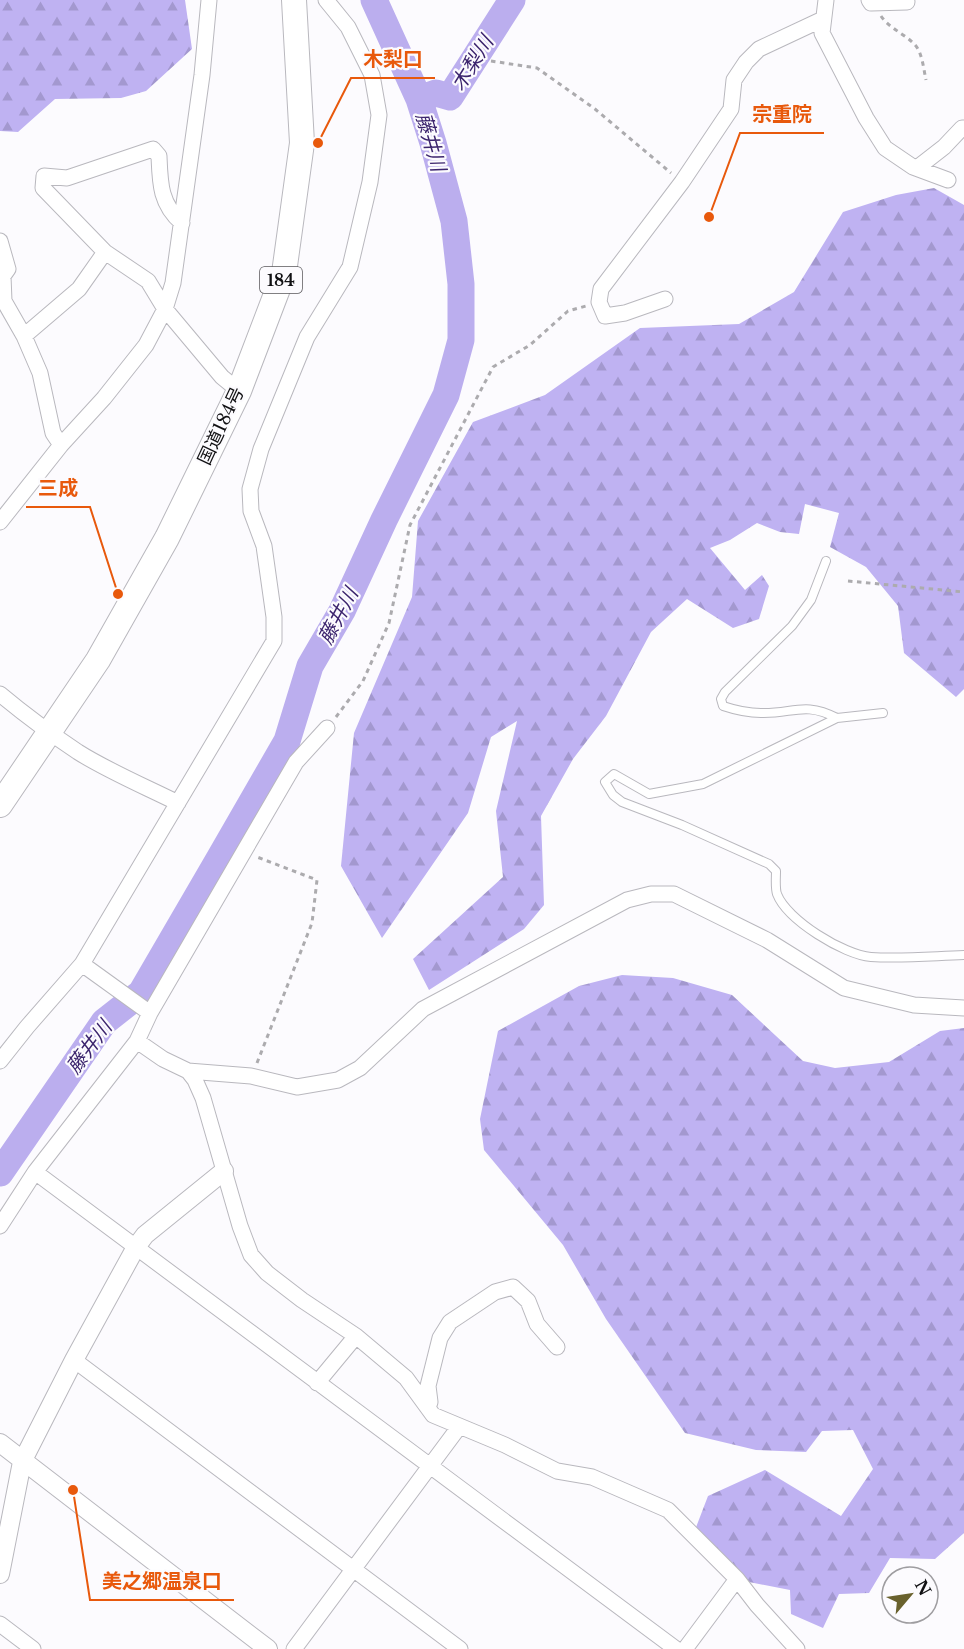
<svg xmlns="http://www.w3.org/2000/svg" width="964" height="1649" font-family="'Libre Baskerville','Noto Sans JP',serif">
<style>
.forest{fill:url(#forest-firs)}
.lines{fill:none;stroke-linecap:round;stroke-linejoin:round}
.river{stroke:#bbaeee;stroke-width:27}
.service-casing{stroke:#b9b8be;stroke-width:10}
.minor-casing{stroke:#b9b8be;stroke-width:17}
.tertiary-casing{stroke:#b9b8be;stroke-width:20}
.trunk-casing{stroke:#b9b8be;stroke-width:26}
.path{stroke:#acabae;stroke-width:3;stroke-dasharray:4.5 4.5;stroke-linecap:butt}
.service{stroke:#fff;stroke-width:8}
.minor{stroke:#fff;stroke-width:15}
.tertiary{stroke:#fff;stroke-width:18}
.trunk{stroke:#fff;stroke-width:24}
.labels{text-anchor:middle;stroke-width:4.5;stroke-linejoin:round;paint-order:stroke}
.shield{fill:#fcfbfe;stroke:#58575a;stroke-width:1.5}
.shield-label{font-size:16px;font-weight:bold;fill:#111113}
.street-label{font-size:18px;fill:#111113;stroke:#fcfbfe}
.water-label{font-size:20px;font-style:italic;fill:#3c256e;stroke:#fcfbfe}
.leader{fill:none;stroke:#e8590c;stroke-width:2}
.callout-dot{fill:#e8590c;stroke:#fcfbfe;stroke-width:2}
.callout-label{font-size:20px;text-anchor:middle;font-weight:bold;fill:#e8590c;stroke:#fcfbfe;stroke-width:4.5;stroke-linejoin:round;paint-order:stroke}
</style>
<defs>
<pattern id="forest-firs" width="22" height="20" patternUnits="userSpaceOnUse" patternTransform="scale(1.5)"><rect width="22" height="20" fill="#bfb2f2"/><path d="M5 1l3.5 6h-7zM16 11l3.5 6h-7z" fill="#a398cf"/></pattern>
</defs>
<rect width="100%" height="100%" fill="#fcfbfe"/>
<!-- forest -->
<path class="forest" d="M0,0h185l7,49 -46,42 -25,7 -66,1 -37,33 -18,-1z
M934,188l30,17v484l-8,8 -52,-44 -6,-47 -32,-39 -36,-20 9,-34 -34,-9 -6,30 -19,-2 -23,-9 -27,17 -20,8 35,42 17,-15 7,11 -10,33 -26,9 -46,-29 -36,33 -45,84 -33,43 -32,57 3,89 -20,24 -95,61 -16,-31 90,-82 -7,-66 21,-90 -26,16 -23,76 -86,125 -41,-72 13,-133 58,-136 6,-76 55,-99 72,-27 95,-67 99,-4 55,-32 49,-80 53,-17z
M622,975l51,3 59,17 71,66 32,7 54,-6 51,-31 24,-3v505l-29,26 -45,-1 -21,35 -30,1 -16,34 -32,-14 -1,-24 -46,-9 -49,-51 13,-34 57,-26 76,46 32,-47 -20,-39 -31,1 -16,21 -50,-2 -71,-17 -79,-114 -43,-74 -79,-95 -4,-31 18,-88 81,-45z"/>
<g class="lines">
<!-- river -->
<path class="river" d="M419,99l17,-6 14,4 62,-97
M0,1173l104,-151 37,-29 78,-134 68,-118 23,-75 32,-55 42,-91 62,-125 15,-55v-56l-7,-63 -21,-78 -14,-44 -45,-99"/>
<!-- service casing -->
<g class="service-casing">
<path id="service" d="M826,561l-15,39 -19,26 -67,66 -4,7 2,7c12,4 25,7 38,7 32,1 43,-12 76,5l-134,66 -54,10 -35,-20 -9,8 8,13 9,7 60,23 87,39 7,7c0,7 -1,17 1,23 10,26 67,61 94,63 31,2 62,-1 93,-2
M837,718l46,-5"/>
</g>
<!-- minor casing -->
<g class="minor-casing">
<path id="minor" d="M826,0l-4,33 44,85 19,30 28,19 35,13
M869,0l2,3 36,-1
M917,168l27,-21 18,-19h2
M182,223c-22,-19 -22,-40 -23,-67l-6,-7 -86,29 -23,-2 -1,12 62,64 43,29 17,28 57,68 17,14
M0,241l8,28 -5,7 1,25 20,35 16,37 13,60 8,12
M665,299l-40,14 -20,3 -6,-14 2,-13 81,-107 49,-73 3,-29 12,-18 13,-13 64,-30
M24,336l55,-47 26,-37
M0,522l61,-77 43,-47 42,-53 19,-36 8,-26 29,-208 7,-75
M0,694c25,21 51,40 78,58 30,19 68,35 100,51
M82,964l68,49
M137,1041l26,18 25,12 63,5 46,11 41,-7 22,-12 63,-59 204,-109 24,-6h23l93,46 77,48 70,17 50,3
M0,1061l27,-34 55,-63 192,-323v-24l-10,-71 -13,-35 -1,-22 11,-40 46,-112 43,-70 20,-85 9,-67 -7,-40 -24,-48 -22,-27
M188,1071l7,9 8,18 37,128 11,29 16,18 35,27 54,36 50,42 27,37 72,30 52,26 35,6 76,33 69,69
M35,1172l641,477
M0,1226l35,-54 102,-131 13,-28 146,-251 31,-34
M74,1360l386,289
M317,1383l39,-47
M428,1408l2,-6 -2,-16 12,-48 10,-16 45,-30 18,-5 15,14 9,23 20,23
M0,1624l33,25
M294,1649l165,-222
M685,1649l52,-70 20,26 40,44"/>
</g>
<!-- tertiary casing -->
<g class="tertiary-casing">
<path id="tertiary" d="M0,1443l268,206
M0,1574l22,-112 52,-102 62,-113 9,-12 79,-64"/>
</g>
<!-- trunk casing -->
<g class="trunk-casing">
<path id="trunk" d="M0,805l98,-145 69,-122 72,-147 45,-118 18,-130 -8,-143"/>
</g>
<!-- path -->
<path class="path" d="M881,16c10,15 32,21 38,35 4,9 5,20 7,29
M491,61l46,7 58,41 76,64
M848,581l116,11
M336,717l27,-36 26,-58 21,-98 83,-158 37,-22 38,-34 18,-5
M257,1063l55,-140 5,-43 -60,-23"/>
<!-- service -->
<use href="#service" class="service"/>
<!-- minor -->
<use href="#minor" class="minor"/>
<!-- tertiary -->
<use href="#tertiary" class="tertiary"/>
<!-- trunk -->
<use href="#trunk" class="trunk"/>
</g>
<g class="labels">
<!-- shield labels -->
<rect class="shield" x="260" y="267" width="42" height="26" rx="4.5"/>
<g class="shield-label">
<text x="281" y="286">184</text>
</g>
<!-- street labels -->
<g class="street-label">
<text transform="translate(221 426) rotate(-65)" y="6">国道184号</text>
</g>
<!-- water labels -->
<g class="water-label">
<text transform="translate(472 63) rotate(-58)" y="7">木梨川</text>
<text transform="translate(431 142) rotate(74)" y="7">藤井川</text>
<text transform="translate(338 616) rotate(-62)" y="7">藤井川</text>
<text transform="translate(89 1047) rotate(-53)" y="7">藤井川</text>
</g>
</g>
<!-- callouts -->
<path class="leader" d="M318 143L351 78H435M709 217L740 133H824M118 594L90 507H26M73 1490L90 1600H234"/>
<g class="callout-dot">
<circle cx="318" cy="143" r="6"/>
<circle cx="709" cy="217" r="6"/>
<circle cx="118" cy="594" r="6"/>
<circle cx="73" cy="1490" r="6"/>
</g>
<g class="callout-label">
<text x="393" y="66">木梨口</text>
<text x="782" y="121">宗重院</text>
<text x="58" y="495">三成</text>
<text x="162" y="1588">美之郷温泉口</text>
</g>
<!-- north arrow -->
<g transform="translate(910 1595) rotate(61)"><circle r="28" fill="#fcfbfe" stroke="#9e9da0" stroke-width="1.5"/>
<path d="M0-4.5L10 22L0 15L-10 22Z" fill="#69612d"/>
<text y="-9" font-size="16" font-weight="bold" text-anchor="middle" fill="#111113">N</text>
</g>
</svg>
